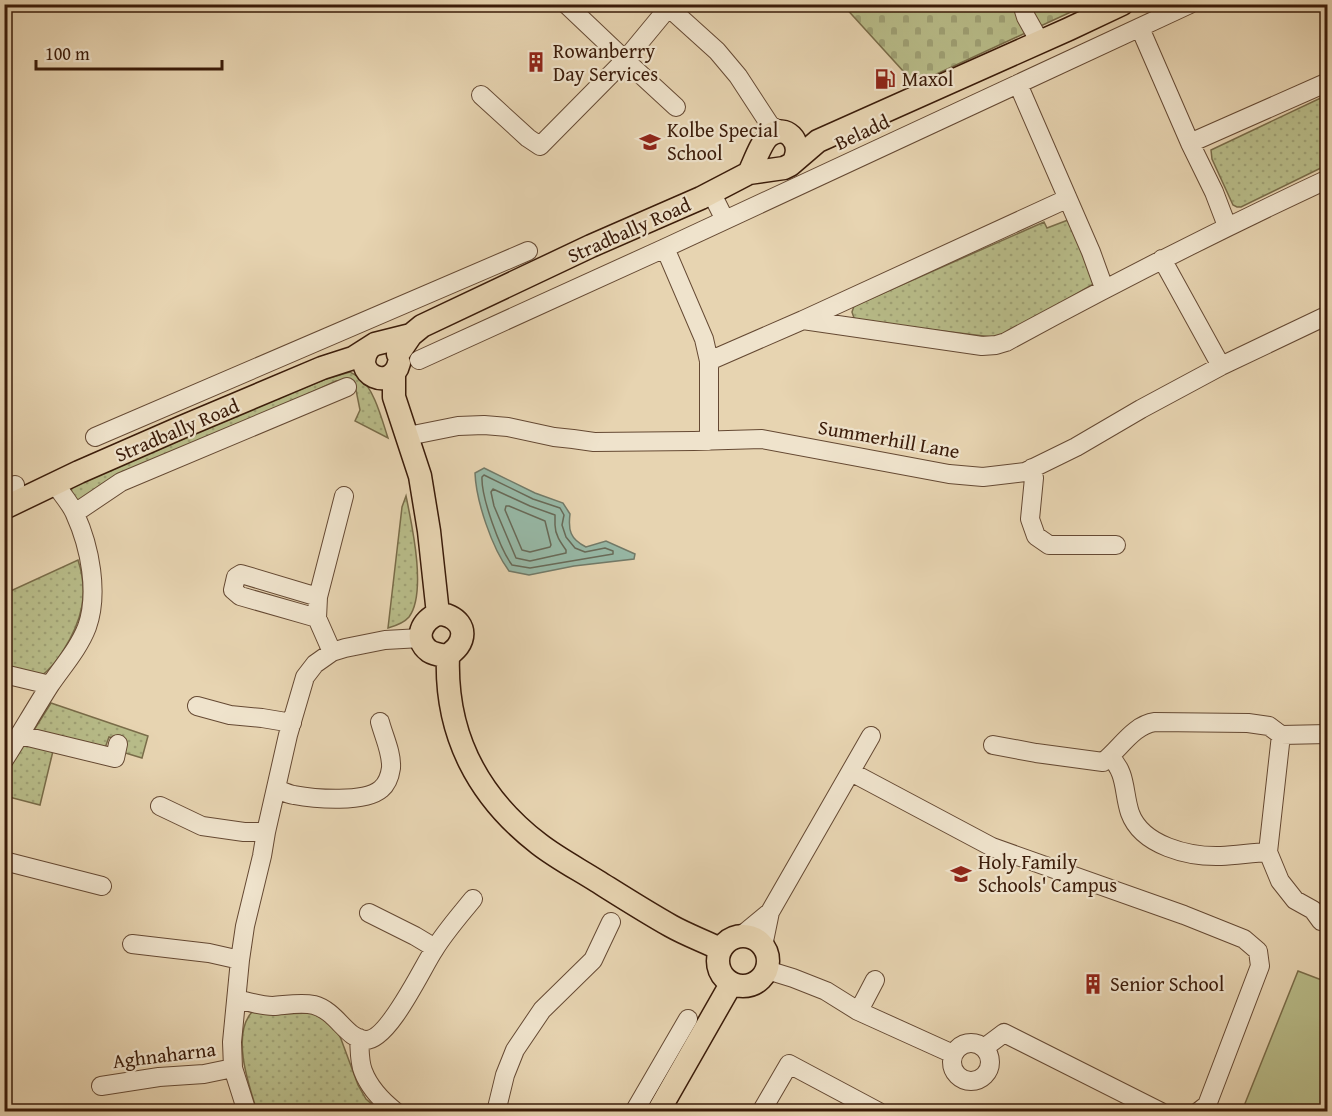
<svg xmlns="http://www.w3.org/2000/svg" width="1332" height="1116" font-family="'Gentium Book Plus',serif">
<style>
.grass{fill:url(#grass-dots);stroke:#796c49;stroke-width:1.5}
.cemetery{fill:url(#cemetery-stones);stroke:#796c49;stroke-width:1.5}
.pitch{fill:#b8bc89;stroke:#796c49;stroke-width:1.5}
.water{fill:#97b9a7;stroke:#727a68;stroke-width:1.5}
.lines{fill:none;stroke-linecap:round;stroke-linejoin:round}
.shore{stroke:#686a58;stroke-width:1.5}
.minor-casing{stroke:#654933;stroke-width:20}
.major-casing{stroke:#3a1b09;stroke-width:25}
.minor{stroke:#efe3cc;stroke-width:18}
.major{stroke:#e7d4b1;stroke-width:22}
.labels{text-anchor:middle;stroke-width:4.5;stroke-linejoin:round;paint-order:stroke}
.poi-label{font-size:20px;fill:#3a1b09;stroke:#efe3cc;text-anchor:start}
.street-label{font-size:20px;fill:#3a1b09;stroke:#efe3cc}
</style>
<defs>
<pattern id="grass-dots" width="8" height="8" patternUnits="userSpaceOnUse" patternTransform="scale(1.5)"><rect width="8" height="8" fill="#b8bc89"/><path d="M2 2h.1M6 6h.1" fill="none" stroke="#9fa175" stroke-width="1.8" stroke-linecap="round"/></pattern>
<pattern id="cemetery-stones" width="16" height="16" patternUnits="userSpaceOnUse" patternTransform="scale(1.5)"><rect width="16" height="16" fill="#b8bc89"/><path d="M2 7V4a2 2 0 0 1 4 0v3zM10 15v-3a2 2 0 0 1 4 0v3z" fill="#9fa175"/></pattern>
</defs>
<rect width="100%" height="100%" fill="#e7d4b1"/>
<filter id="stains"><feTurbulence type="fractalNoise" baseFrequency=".00333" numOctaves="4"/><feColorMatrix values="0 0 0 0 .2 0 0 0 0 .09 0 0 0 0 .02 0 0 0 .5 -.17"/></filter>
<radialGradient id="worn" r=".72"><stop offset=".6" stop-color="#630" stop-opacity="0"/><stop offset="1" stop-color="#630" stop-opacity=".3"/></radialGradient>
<!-- grass -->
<path class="grass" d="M1327,95v70l-86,42h-4l-4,-2 -21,-46 -1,-9z
M1068,220l27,63 -83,49 -20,5 -132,-16 -6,-3 -2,-6 2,-6 190,-84 3,6z
M350,372c3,2 6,3 9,5 15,11 23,43 29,61l-33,-17 5,-11 -4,-20 -5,-8 -5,-2 -10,1 -260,121 -5,-7 1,-9 73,-33 181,-74z
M406,496c6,29 21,97 3,121 -5,6 -14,9 -21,11l14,-121z
M78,560c11,34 4,61 -15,91 -7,10 -12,18 -22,25l-36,-10 -1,-72z
M51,703l97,33 -6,22 -20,-6 2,-11 -15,-4 -4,11 -71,-18z
M24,742l29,9 -13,54 -35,-9v-22z
M252,1012l25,2 35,-1 22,12 7,14 17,46 8,14 8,7 2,5h-119c-8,-25 -26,-76 -5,-99z"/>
<!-- cemetery -->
<path class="cemetery" d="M843,5h243l-171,79z"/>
<!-- pitch -->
<path class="pitch" d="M1298,971l29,11v129h-85z"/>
<!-- water -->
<path class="water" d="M484,468l51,25 28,10 7,11c-2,16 0,25 16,33l20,-6 29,13 -1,5 -60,7 -45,9 -20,-4c-17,-23 -33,-70 -34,-98z"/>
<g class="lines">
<!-- shore -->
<path class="shore" d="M484,475l49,24 27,9 4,7 -2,10 4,12 9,11 10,4 20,-4 8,3v3l-83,14 -18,-3c-12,-16 -31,-68 -30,-88z
M493,489l37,17 25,9c0,3 0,7 0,10 0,10 6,18 11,25v3l-36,8 -14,-3 -22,-52 -3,-14z
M506,506h3l36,15 6,24 -1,2 -20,5 -8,-2 -17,-40z"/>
<!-- minor casing -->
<g class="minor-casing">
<path id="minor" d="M665,4l52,47 21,25 32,49 13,7
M1022,4l4,13 14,25
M668,8l-43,52 51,47
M1140,28l50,115 24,49 13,34
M1018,84l73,168 13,36
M481,95l47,43 12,8 85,-86 -59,-56
M1190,143l138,-61
M711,192l14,28
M665,248l39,91 5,22v80
M1162,259l59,107
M803,320l257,-118
M419,360l246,-112 525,-244
M709,361l94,-41 179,26 14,-1 10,-3c106,-58 213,-112 322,-163
M408,436l50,-10 26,-1 24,2 46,10 19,2 21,3 100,-1 68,-2 187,35 34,3 42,-5 51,-25 65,-38 80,-43 107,-51
M95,437l433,-186
M1032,468l2,10 -4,41 6,17 13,9h67
M4,490l11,-5
M75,513l46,-31 226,-95
M317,618l-77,-22 -7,-6 3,-13 5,-3 77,23
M332,652l-15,-34 1,-21 26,-101
M4,674l46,11
M197,706l33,9 32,3 30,5
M20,735l95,23 3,-14
M1281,735l-13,117 12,29 15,19 18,10 8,11
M993,745l43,8 67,9c17,-13 30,-37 52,-40l93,1 21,3 12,9 47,-1
M1110,757c17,16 13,35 20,56 12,33 59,44 91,43 16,-1 31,-3 47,-4
M4,760c16,-25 30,-50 46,-75 13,-19 29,-37 37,-58 12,-34 3,-80 -12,-113 -4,-10 -14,-21 -20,-30
M851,772l141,75 192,68 60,24 14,12 2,15 -53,139 -9,7
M277,789c5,2 11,5 17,6 21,4 71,8 87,-6 6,-5 9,-14 10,-21 1,-15 -7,-31 -11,-46
M160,806l42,20 42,6h22
M4,861l98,25
M369,913l46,23 20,12
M741,936l29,-24
M132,944l77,9 31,7
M763,946l7,-34 101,-176
M767,970l26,8 33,13 32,20 95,43
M237,999c12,3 24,7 36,7 14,-1 28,-4 41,-1 23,6 33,35 52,35 23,0 56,-72 68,-90 11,-18 26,-35 39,-51
M858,1011l6,-10 11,-21
M359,1038c1,11 0,23 4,33 6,16 19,30 33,41
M952 1062a19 19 0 1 1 38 0a19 19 0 1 1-38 0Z
M984,1048l20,-15 157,79
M101,1086l58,-9 45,-3 29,-6
M247,1112l-14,-44 -1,-26 8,-82 5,-34 17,-70 4,-24 22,-97 17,-58 10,-13 17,-12 13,-4 40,-8 36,-2
M496,1112l9,-37 10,-25 27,-40 51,-50 18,-38
M634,1112l54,-93
M761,1112l28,-48 90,48"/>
</g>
<!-- major casing -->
<g class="major-casing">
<path id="major" d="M749,173c5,-10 13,-33 21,-38 16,-11 32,6 25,24
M369,348c-19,27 23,44 30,15
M398,354l13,-19 11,-9 169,-80 110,-48 48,-25 35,-5 6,-3 28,-24 251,-112 53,-25
M394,373v24l26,79 9,55 9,83
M4,508l75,-36 103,-45 140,-59 31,-10 22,-14 36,-9
M438,614c17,0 32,15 20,32 -2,3 -7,7 -10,10 -6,-1 -13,-1 -19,-5 -16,-12 -7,-31 9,-37z
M448,656c-3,78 30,141 91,188 18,14 39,25 58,37 24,15 49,31 74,45 16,9 33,15 49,23
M718 961a25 25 0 1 1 50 0a25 25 0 1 1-50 0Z
M658,1112l73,-128"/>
</g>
<!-- minor -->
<use href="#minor" class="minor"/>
<!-- major -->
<use href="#major" class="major"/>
</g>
<!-- icons -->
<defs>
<g id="building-bare" transform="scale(1.62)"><path d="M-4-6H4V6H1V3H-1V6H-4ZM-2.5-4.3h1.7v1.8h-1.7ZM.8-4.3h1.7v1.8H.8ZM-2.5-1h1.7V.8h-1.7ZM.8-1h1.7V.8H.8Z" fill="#8f2418" stroke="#efe3cc" stroke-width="2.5" paint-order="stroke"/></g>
<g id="fuel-bare" transform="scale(1.62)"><path d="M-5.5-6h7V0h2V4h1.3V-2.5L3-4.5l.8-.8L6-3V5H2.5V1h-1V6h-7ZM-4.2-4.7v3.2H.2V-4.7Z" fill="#8f2418" stroke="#efe3cc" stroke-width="2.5" paint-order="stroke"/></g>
<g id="school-bare" transform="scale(1.62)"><path d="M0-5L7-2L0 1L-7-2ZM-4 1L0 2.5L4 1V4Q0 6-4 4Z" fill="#8f2418" stroke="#efe3cc" stroke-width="2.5" paint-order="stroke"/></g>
</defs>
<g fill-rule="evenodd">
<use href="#building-bare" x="536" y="62"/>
<use href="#fuel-bare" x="885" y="79"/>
<use href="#school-bare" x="650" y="142"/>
<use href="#school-bare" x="961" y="874"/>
<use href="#building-bare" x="1093" y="984"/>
</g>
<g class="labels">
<!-- poi labels -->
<g class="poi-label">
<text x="553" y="58">Rowanberry<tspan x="553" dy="23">Day Services</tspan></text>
<text x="902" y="86">Maxol</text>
<text x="667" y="137">Kolbe Special<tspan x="667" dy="23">School</tspan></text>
<text x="978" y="869">Holy Family<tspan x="978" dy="23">Schools' Campus</tspan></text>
<text x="1110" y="991">Senior School</text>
</g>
<!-- street labels -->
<g class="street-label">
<text transform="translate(862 132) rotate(-25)" y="7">Beladd</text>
<text transform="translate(629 230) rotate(-24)" y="7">Stradbally Road</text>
<text transform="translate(177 430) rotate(-23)" y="7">Stradbally Road</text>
<text transform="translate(889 439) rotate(10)" y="7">Summerhill Lane</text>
<text transform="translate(164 1055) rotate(-7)" y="7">Aghnaharna</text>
</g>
</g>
<!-- margin -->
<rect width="1332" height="1116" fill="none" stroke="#e7d4b1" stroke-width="24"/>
<rect x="6" y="6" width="1320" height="1104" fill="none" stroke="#3a1b09" stroke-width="3"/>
<rect x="12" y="12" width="1308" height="1092" fill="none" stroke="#3a1b09" stroke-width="1.5"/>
<!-- scale -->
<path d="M36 60v9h186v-9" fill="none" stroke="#3a1b09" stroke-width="3"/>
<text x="45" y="60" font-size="18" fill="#3a1b09" stroke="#efe3cc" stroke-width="4.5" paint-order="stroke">100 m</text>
<rect width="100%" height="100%" filter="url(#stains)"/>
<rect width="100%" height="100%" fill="url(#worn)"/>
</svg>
